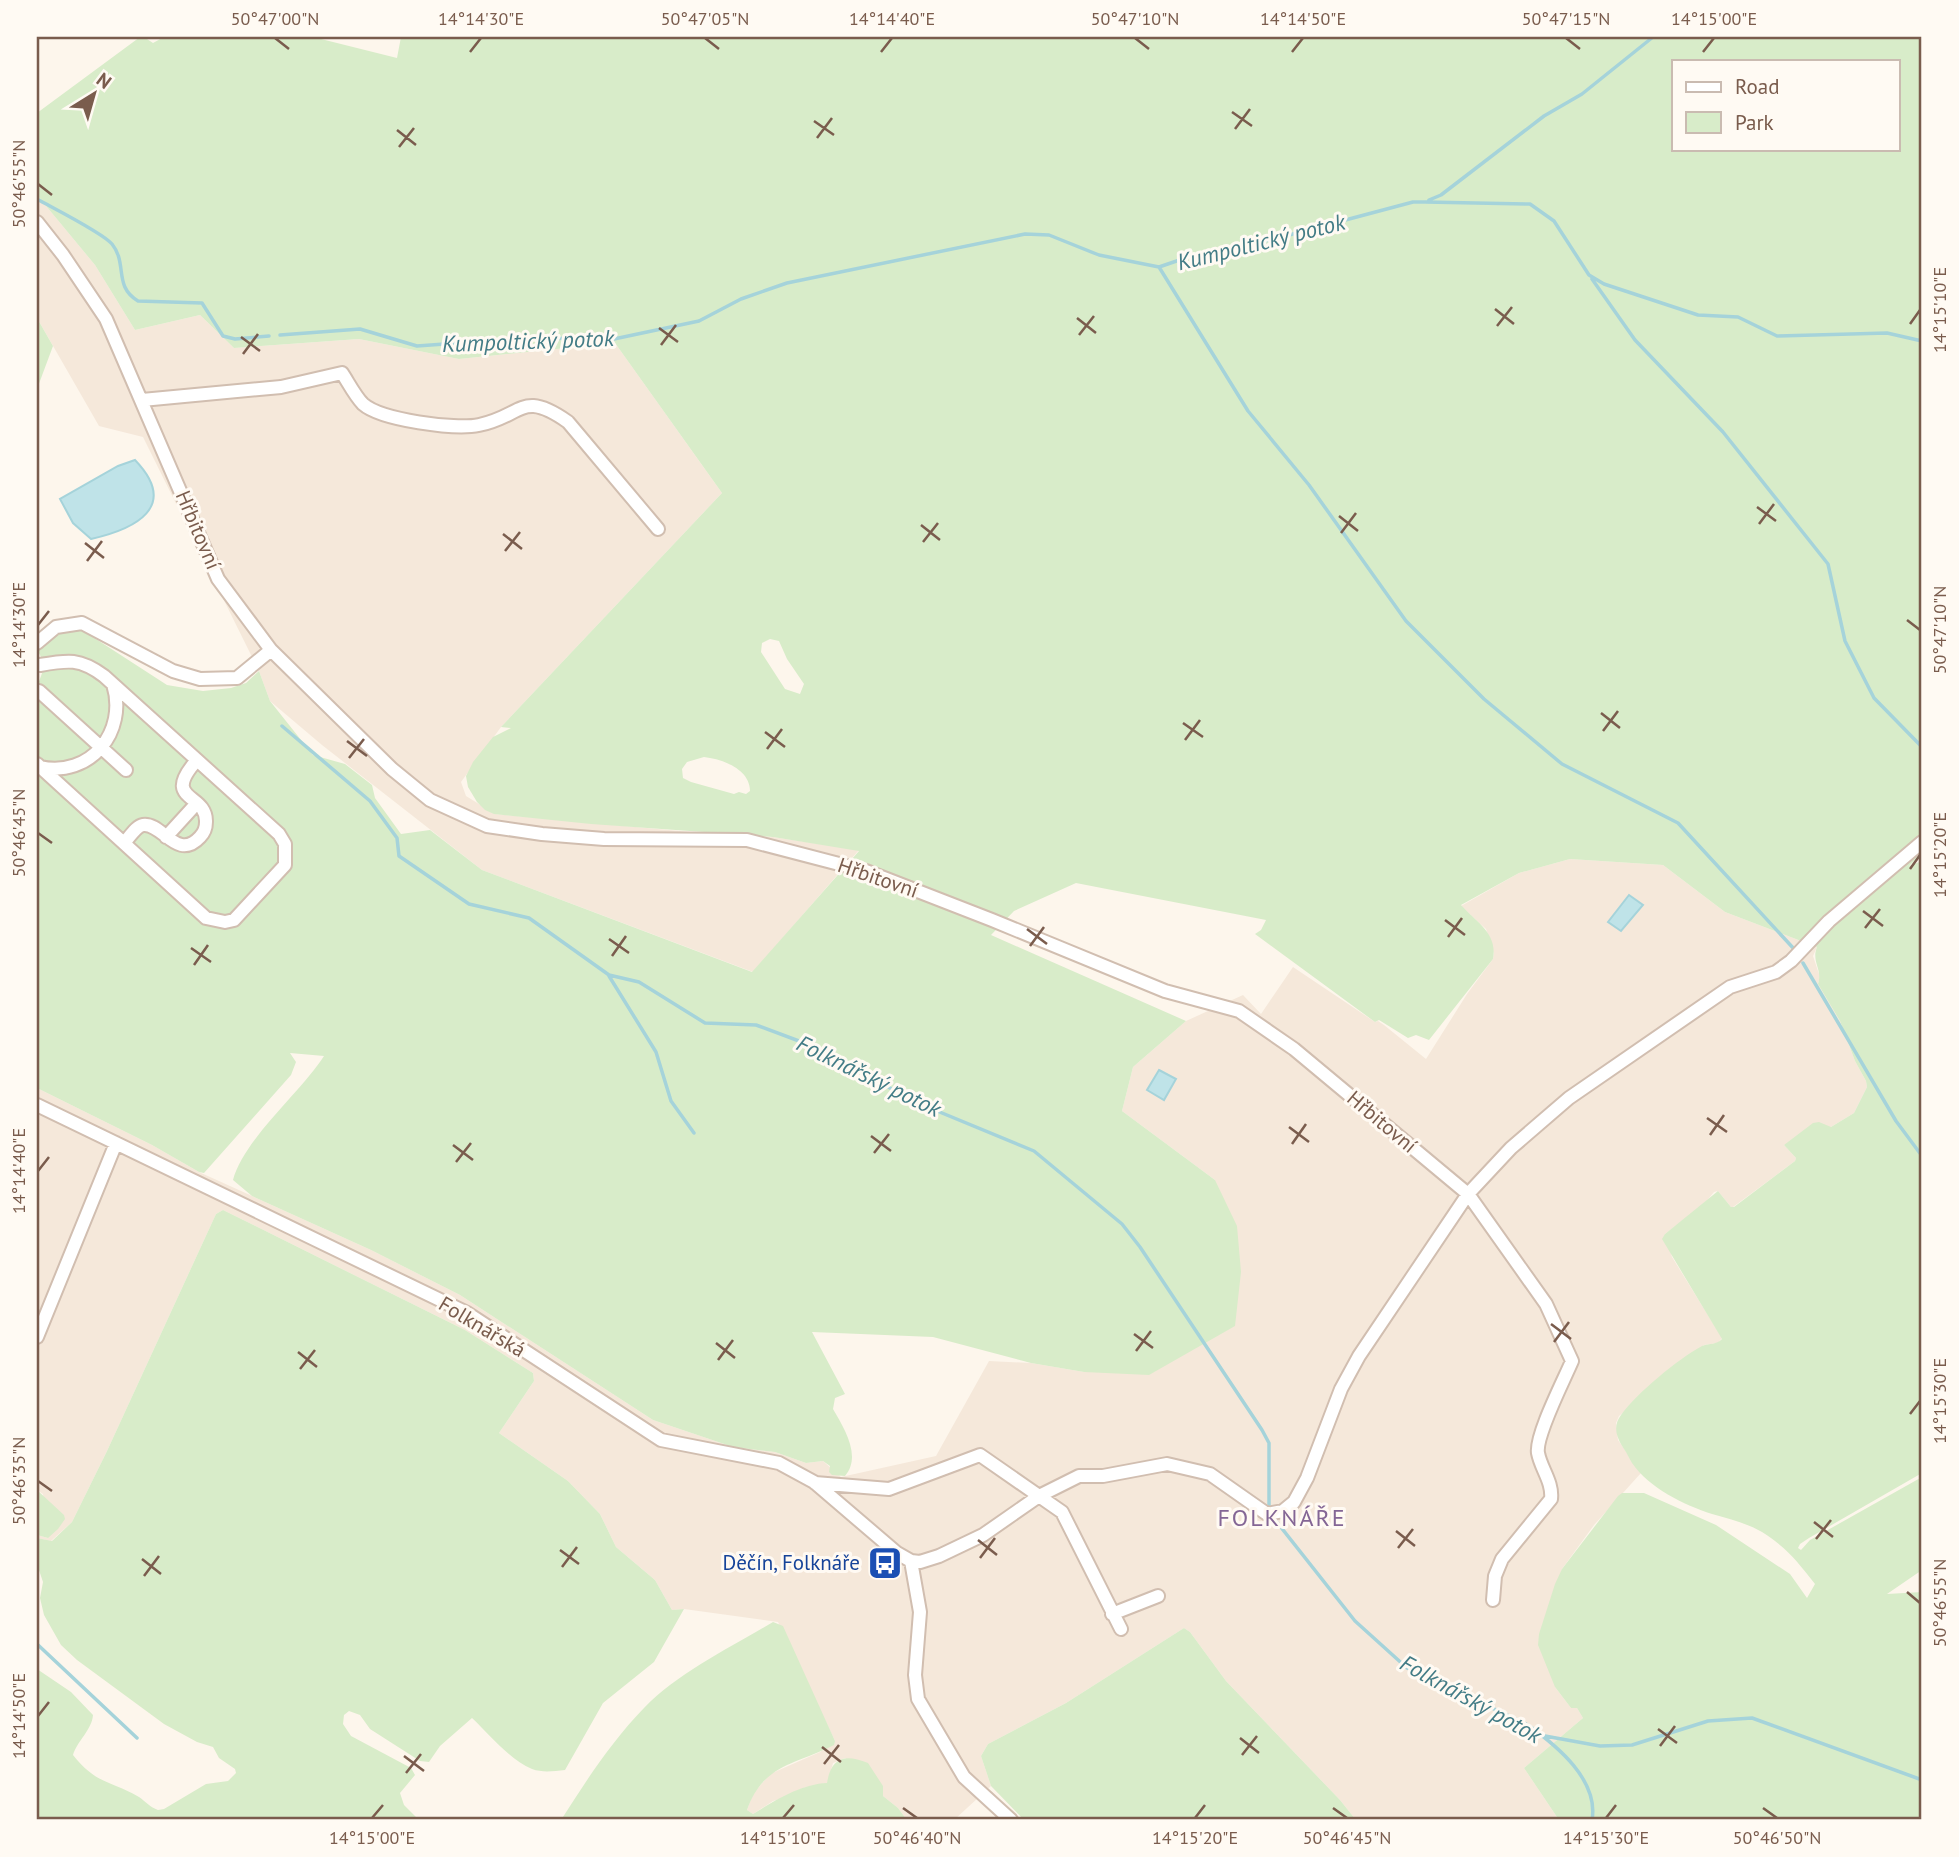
<svg xmlns="http://www.w3.org/2000/svg" width="1959" height="1857" font-family="'PT Sans',sans-serif">
<style>
.residential{fill:#f5e8da}
.green{fill:#d8ecc9;fill-rule:evenodd}
.water{fill:#bfe3e8;stroke:#a5d3da;stroke-width:2}
.lines{fill:none;stroke-linecap:round;stroke-linejoin:round}
.stream{stroke:#a5d3da;stroke-width:3.5}
.minor-casing{stroke:#d1beb0;stroke-width:16}
.minor{stroke:#fff;stroke-width:12}
.ticks{fill:none;stroke:#7a5c4d;stroke-width:2.5}
.labels{text-anchor:middle;stroke-width:6;stroke-linejoin:round;paint-order:stroke}
.street-label{font-size:21px;fill:#7a5c4d;stroke:#fffaf3}
.transit-label{font-size:21px;fill:#164399;stroke:#fffaf3;text-anchor:end}
.water-label{font-size:23px;font-style:italic;fill:#437c86;stroke:#fffaf3}
.quarter-label{font-size:24px;letter-spacing:2px;fill:#846695;stroke:#fffaf3}
.neatline{fill:none;stroke:#7a5c4d;stroke-width:2.5}
.ticks-label{font-size:18px;text-anchor:middle;fill:#7a5c4d}
</style>
<rect width="100%" height="100%" fill="#fdf6ec"/>
<!-- residential -->
<path class="residential" d="M37,195l58,70 40,65 65,-15 34,33 125,-9 100,20 156,-16 107,150 -221,234 -40,55 5,14 29,18 206,19 72,4 86,13 -106,122 -271,-102 -160,-125 -52,-44 -11,-30 -116,-234 -44,-11 -62,-108z
M1570,859l93,6 62,47 92,35 -4,9 7,21 -2,7 22,37 15,40 11,20 1,6 -13,26 -23,14 -47,18 12,13 -1,3 -62,46h-2l-13,-16 -4,1 -10,12 -39,30 7,23 50,81 -4,5 -14,2 -85,71 -3,7 2,17 23,33 -47,52 -32,44 -7,118 16,21h6l6,10 -59,50 35,52h-203l-16,-20 -114,-119 -36,-49 -6,-4 -118,75 -78,41 -7,12 10,30 -37,34h-47l-9,-12 -15,-12v-7l-38,-31 -12,5 -6,21 -24,4 -17,9 -13,4 -20,13 -6,-4 6,-16 17,-20 50,-22 15,-11 -57,-119 -94,-13 -12,1 -17,-30 -39,-33 -16,-33 -32,-33 -69,-48 35,-52 -1,-8 -68,-43 -242,-120 -7,4 -109,237 -35,71 -21,19 -14,-3v-3l11,3 -5,-44 -6,-4v-402l115,57 47,27 172,78 89,45 193,125 80,27 42,5 31,11 17,-2 18,16 95,-21 53,-95 42,2 53,9 131,-192 -93,-69 11,-44 53,-46 57,-26 18,19 32,-47 82,55 3,-1 6,4 42,34 41,-65 26,-35 1,-6 -8,-24 -25,-23 58,-33z"/>
<!-- green -->
<path class="green" d="M140,37h4l9,6 11,-6h149l84,21 4,-21h1521v816l-13,13 13,-5v612l-113,65 -9,6 -2,4 3,2 9,-10 112,-63v93l-35,24 35,-2v228h-363l-35,-52 59,-50 -6,-10h-6l-16,-21 -17,-42 1,-11 16,-50 7,-15 56,-73 4,-3h22l72,32 74,49 17,24 8,-14c-18,-23 -28,-36 -53,-52 -16,-9 -32,-13 -50,-18 -28,-9 -63,-26 -80,-51 -3,-5 -5,-10 -8,-14 -7,-11 -12,-22 -3,-34 16,-22 57,-56 81,-69 8,-3 14,-1 20,-7l-60,-100 3,-5 53,-43 13,16h3l61,-46 1,-3 -12,-13 29,-22 6,-1 12,5 23,-14 13,-26 -1,-6 -11,-20 -15,-40 -22,-37c5,-15 -7,-22 -1,-37l-92,-35 -62,-47 -93,-6 -51,14 -58,32c15,17 37,28 32,54l-64,81 -13,-5 -8,3 -29,-18 -4,2 -120,-88 6,-4 5,-10 -190,-37 -62,28 -23,24 195,86 -53,46 -11,44 93,69 22,46 4,46 -6,54 -86,49 -65,-3 -53,-9 -98,-26 -121,-5 33,62 -10,4 -2,11c11,19 29,47 12,67l-13,-1 -3,-3 1,-6 -7,-5 -17,2 -31,-11 -42,-5 -80,-27 -193,-125 -89,-45 -119,-54 -19,-16c11,-41 68,-88 91,-124l-34,-3 6,9 -5,13 -87,98 -5,-1 -47,-27 -115,-57v-401l8,-22 -7,-14c12,-15 24,-23 44,-21l85,55 36,6 28,-3 15,-5 13,-12 11,30 43,54 32,9 27,21 3,13 26,36 29,-4 52,40 270,102 107,-121 -86,-14 -182,-13 -97,-10 -9,-4 -8,-8 -9,-15 -2,-11 7,-14 20,-25 18,-9 -10,-1 221,-234 -107,-150 -156,16 -100,-20 -125,9 -34,-33 -65,15 -40,-65 -58,-70v-82zM1674,61h224v88h-224zM770,639l9,2 8,18 17,25 -4,10 -15,-5 -24,-37 1,-9zM704,757c18,2 46,12 46,34l-4,3 -7,-2 -5,2 -43,-12 -8,-4 -1,-9 5,-7z
M37,318l16,28 -16,43z
M223,1210l242,120 68,43 1,8 -35,52 69,48 32,33 16,33 39,33 17,30 12,-1 -30,53 -51,41 -38,67c-11,1 -22,3 -33,-1 -23,-10 -42,-34 -60,-51l-32,28 -11,16 -9,-1 -50,-32 -10,-14 -11,-4 -5,4 -1,9 8,12 60,32 4,7 -15,18 4,12 15,15h-382v-151l34,23 22,23c-1,15 -16,26 -20,40 24,30 37,25 66,42 7,5 11,10 19,13l6,-1 42,-25 22,-3 8,-8 -1,-4 -16,-11 -6,-11 -16,-5 -33,-18 -87,-64 -16,-15 -17,-30 -4,-17 3,-16 -6,-18v-26l15,3 20,-19 35,-71 109,-237z
M37,1490l27,25 1,4 -7,10 -10,9 -11,-3z
M773,1622l10,4 52,115 -1,4c-39,20 -71,19 -87,65l6,4c21,-13 48,-30 74,-31 4,-25 17,-30 41,-20l15,23v10l15,12 9,12h-346c25,-39 50,-78 83,-112 35,-36 86,-60 129,-86z
M1184,1628l6,4 36,49 114,119 16,20h-332l-33,-34 -10,-30 7,-12 78,-41z"/>
<!-- water -->
<path class="water" d="M135,460c45,47 0,69 -44,79l-18,-16 -13,-24 58,-33z
M1629,895l14,10 -22,26 -13,-9z
M1159,1070l17,9 -12,21 -17,-10z"/>
<g class="lines">
<!-- stream -->
<path class="stream" d="M37,199c16,9 66,34 75,45 16,20 1,42 26,57l64,2 21,33 12,3 34,-3
M1429,200l12,-5 103,-79 38,-22 71,-57
M1159,267l89,144 61,74 97,136 78,78 78,65 116,59 117,127
M1592,279l43,61 88,92 105,132 17,77 29,57 48,49
M280,335l80,-6 57,17 110,-8 87,1 85,-18 42,-22 46,-16 238,-49 24,1 50,20 60,12 35,-12 80,-16 139,-37h12l105,2 24,17 35,54 15,9 94,31 40,2 39,19 110,-3 35,8
M282,726l88,75 27,37 2,18 70,48 60,14 80,57 30,7 66,41 51,2 67,25 90,51 121,50 88,73 18,23 122,183 7,13v65
M1803,963l93,158 26,35
M609,976l47,76 15,49 23,32
M1276,1521l79,100 52,47 121,57c29,21 71,55 64,95
M37,1644l100,94
M1545,1736l55,10 32,-1 76,-24 44,-3 170,62"/>
<!-- minor casing -->
<g class="minor-casing">
<path id="minor" d="M37,222l26,33 43,64 112,260 53,71 121,119 38,31 57,26 55,8 62,5 143,1 119,31 126,49 173,71 74,20 55,38 174,145 78,110 26,57c-8,19 -37,75 -34,92 3,16 15,29 13,46l-49,60 -7,17 -2,24
M142,400l139,-13 61,-14c6,9 13,23 21,31 18,16 92,26 116,21 44,-9 42,-36 89,-3l90,107
M37,643l19,-16 26,-4 91,48 27,8 37,-1 34,-28
M39,691l87,79
M37,764l169,154 19,4 9,-2 51,-55v-21l-6,-10 -175,-158c-24,-18 -36,-16 -64,-11
M40,767c50,11 88,-35 73,-83
M166,837l31,-34
M124,843c5,-5 12,-17 19,-18 19,-3 34,37 57,12 4,-4 6,-9 6,-15 1,-30 -46,-20 -9,-62
M37,1105l430,208 194,127 118,23 35,19 83,71 14,8 9,1 19,-6 44,-21 56,-39 40,-20h24l64,-12 43,10 57,40 16,-3 11,-9 13,-24 34,-89 18,-33 109,-162 43,-46 58,-50 161,-111 46,-15 15,-11 38,-40 93,-79
M37,1337l79,-194
M815,1483l74,6 91,-34 82,57 59,117
M911,1561l9,51 -5,63 3,24 46,78 47,43
M1112,1614l46,-18"/>
</g>
<!-- minor -->
<use href="#minor" class="minor"/>
</g>
<!-- ticks -->
<path class="ticks" d="M275,38l14,11M705,38l14,11M1135,38l14,11M1566,38l14,11M470,52l11,-14M881,52l11,-14M1292,52l11,-14M1703,52l11,-14M1232,112l20,14M814,121l20,14M1235,129l15,-20M397,130l19,15M817,138l15,-20M399,147l15,-19M38,184l14,11M1495,309l19,15M1077,318l19,15M1910,324l10,-14M1497,326l15,-19M659,328l19,14M1079,335l15,-19M241,337l19,14M661,345l15,-20M243,354l15,-20M1757,507l19,14M1339,516l19,15M1759,524l15,-20M921,525l19,15M1341,533l15,-20M503,534l19,15M923,542l15,-19M85,543l19,15M505,551l15,-19M87,561l15,-20M1907,620l13,10M38,625l11,-14M1601,713l19,15M1183,723l20,14M1603,731l15,-20M765,732l20,15M1185,740l15,-20M347,741l20,15M767,749l15,-20M349,758l15,-19M38,833l14,10M1910,869l10,-14M1863,911l20,15M1445,920l20,15M1865,928l15,-19M1027,929l20,15M1448,937l14,-19M609,939l20,14M1030,946l14,-19M191,948l20,14M612,956l14,-20M194,965l14,-20M1707,1118l20,14M1289,1127l20,15M1710,1135l14,-20M871,1136l20,15M1292,1144l14,-20M453,1145l20,15M874,1153l15,-19M456,1162l15,-19M38,1171l11,-14M1551,1324l20,15M1134,1334l19,14M1554,1342l15,-20M716,1343l19,15M1136,1351l15,-20M298,1352l19,15M718,1360l15,-20M300,1369l15,-19M1910,1414l10,-13M38,1481l14,10M1814,1522l19,15M1396,1531l19,15M1816,1539l15,-19M978,1540l19,15M1398,1548l15,-19M560,1550l19,14M980,1558l15,-20M142,1559l19,15M562,1567l15,-20M144,1576l15,-20M1907,1592l13,11M38,1716l11,-14M1658,1729l19,14M1240,1738l19,15M1660,1746l15,-20M822,1747l19,15M1242,1755l15,-19M404,1756l20,15M824,1764l15,-19M406,1773l15,-19M903,1808l14,10M1333,1808l14,10M1763,1808l14,10M372,1818l11,-13M783,1818l11,-13M1195,1818l10,-13M1606,1818l10,-13"/>
<!-- icons -->
<defs>
<g id="bus-square" transform="scale(1.75)"><rect x="-9" y="-9" width="18" height="18" rx="4" fill="#1a4fb4" stroke="#fffaf3"/><path d="M-5-6H5V4H4V6H2V4H-2V6H-4V4H-5ZM-3.5-4V0h7V-4ZM-3.5 1.2v1.5H-2V1.2ZM2 1.2v1.5H3.5V1.2Z" fill="#fff"/></g>
</defs>
<g fill-rule="evenodd">
<use href="#bus-square" x="885" y="1563"/>
</g>
<g class="labels">
<!-- street labels -->
<g class="street-label">
<text transform="translate(198 530) rotate(67)" y="7">Hřbitovní</text>
<text transform="translate(878 878) rotate(19)" y="7">Hřbitovní</text>
<text transform="translate(1382 1122) rotate(40)" y="7">Hřbitovní</text>
<text transform="translate(482 1327) rotate(31)" y="7">Folknářská</text>
</g>
<!-- transit labels -->
<g class="transit-label">
<text x="860" y="1570">Děčín, Folknáře</text>
</g>
<!-- water labels -->
<g class="water-label">
<text transform="translate(1261 242) rotate(-14)" y="8">Kumpoltický potok</text>
<text transform="translate(528 341) rotate(-2)" y="8">Kumpoltický potok</text>
<text transform="translate(869 1076) rotate(26)" y="8">Folknářský potok</text>
<text transform="translate(1471 1699) rotate(29)" y="8">Folknářský potok</text>
</g>
<!-- quarter labels -->
<g class="quarter-label">
<text x="1282" y="1526">FOLKNÁŘE</text>
</g>
</g>
<!-- border -->
<rect width="1959" height="1857" fill="none" stroke="#fffaf3" stroke-width="77"/>
<!-- legend -->
<rect x="1672" y="60" width="228" height="91" fill="#fffaf3" stroke="#cabbb1" stroke-width="2"/>
<rect x="1686" y="82" width="35" height="10" fill="#ffffff" stroke="#cabbb1" stroke-width="2"/>
<text x="1735" y="94" font-size="21" fill="#7a5c4d">Road</text>
<rect x="1686" y="112" width="35" height="21" fill="#d8ecc9" stroke="#cabbb1" stroke-width="2"/>
<text x="1735" y="130" font-size="21" fill="#7a5c4d">Park</text>
<!-- north arrow -->
<g transform="translate(94 94) rotate(37)" stroke="#fffaf3" stroke-width="5" paint-order="stroke">
<path d="M0-5L12 26L0 18L-12 26Z" fill="#7a5c4d"/>
<text y="-10" font-size="19" font-weight="bold" text-anchor="middle" fill="#7a5c4d">N</text>
</g>
<rect x="38" y="38" width="1882" height="1780" class="neatline"/>
<g class="ticks-label">
<text x="275" y="25">50°47'00"N</text>
<text x="481" y="25">14°14'30"E</text>
<text x="705" y="25">50°47'05"N</text>
<text x="892" y="25">14°14'40"E</text>
<text x="1135" y="25">50°47'10"N</text>
<text x="1303" y="25">14°14'50"E</text>
<text x="1566" y="25">50°47'15"N</text>
<text x="1714" y="25">14°15'00"E</text>
<text transform="translate(19 184) rotate(-90)" y="6">50°46'55"N</text>
<text transform="translate(1940 310) rotate(-90)" y="6">14°15'10"E</text>
<text transform="translate(19 625) rotate(-90)" y="6">14°14'30"E</text>
<text transform="translate(1940 630) rotate(-90)" y="6">50°47'10"N</text>
<text transform="translate(19 833) rotate(-90)" y="6">50°46'45"N</text>
<text transform="translate(1940 855) rotate(-90)" y="6">14°15'20"E</text>
<text transform="translate(19 1171) rotate(-90)" y="6">14°14'40"E</text>
<text transform="translate(1940 1401) rotate(-90)" y="6">14°15'30"E</text>
<text transform="translate(19 1481) rotate(-90)" y="6">50°46'35"N</text>
<text transform="translate(1940 1603) rotate(-90)" y="6">50°46'55"N</text>
<text transform="translate(19 1716) rotate(-90)" y="6">14°14'50"E</text>
<text x="372" y="1844">14°15'00"E</text>
<text x="783" y="1844">14°15'10"E</text>
<text x="917" y="1844">50°46'40"N</text>
<text x="1195" y="1844">14°15'20"E</text>
<text x="1347" y="1844">50°46'45"N</text>
<text x="1606" y="1844">14°15'30"E</text>
<text x="1777" y="1844">50°46'50"N</text>
</g>
</svg>
